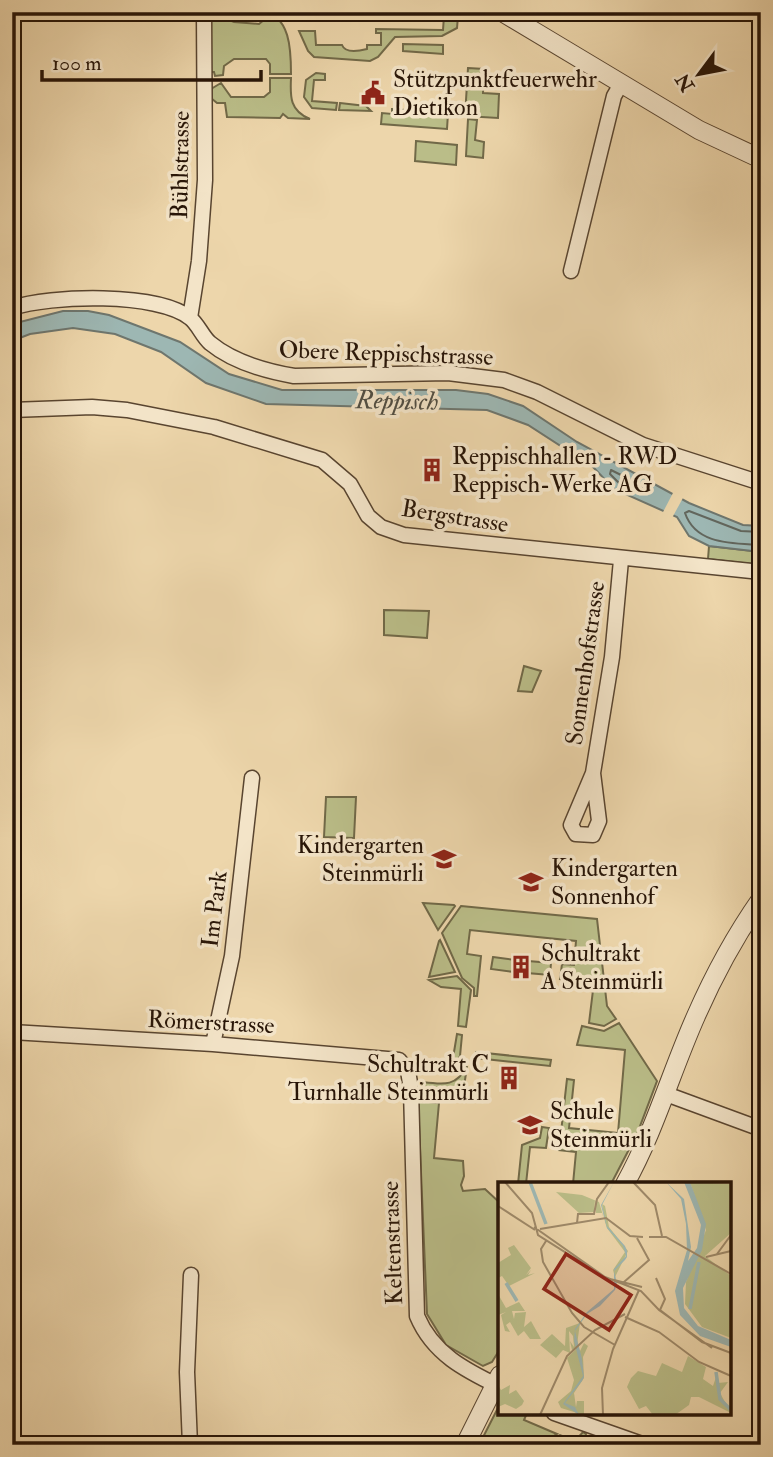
<svg xmlns="http://www.w3.org/2000/svg" width="773" height="1457" font-family="'IM FELL Double Pica',serif">
<style>
.green{fill:#babd88;stroke:#716948;stroke-width:2}
.water{fill:#9db7b3;stroke:#6e766e;stroke-width:2}
.pier{fill:#edd6ab}
.lines{fill:none;stroke-linecap:round;stroke-linejoin:round}
.shore{stroke:#62665d;stroke-width:2}
.minor-casing{stroke:#594530;stroke-width:17}
.tertiary-casing{stroke:#594530;stroke-width:20}
.minor{stroke:#f3e4c8;stroke-width:14}
.tertiary{stroke:#f3e4c8;stroke-width:18}
.labels{text-anchor:middle;stroke-width:7;stroke-linejoin:round;paint-order:stroke}
.poi-label{font-size:24px;fill:#281507;stroke:#f3e4c8;text-anchor:start}
.street-label{font-size:24px;fill:#281507;stroke:#f3e4c8}
.water-label{font-size:26px;font-style:italic;fill:#514e43;stroke:#f3e4c8}
.inset-river{fill:none;stroke:#9db7b3;stroke-width:3.5}
.inset-road{fill:none;stroke:#9e8969;stroke-width:2}
.view{fill:#8f2418;fill-opacity:0.15;stroke:#8f2418;stroke-width:3.5}
.inset-edge{fill:none;stroke:#281507;stroke-width:3.5}
</style>
<rect width="100%" height="100%" fill="#edd6ab"/>
<filter id="stains"><feTurbulence type="fractalNoise" baseFrequency=".00286" numOctaves="4"/><feColorMatrix values="0 0 0 0 .2 0 0 0 0 .09 0 0 0 0 .02 0 0 0 .5 -.17"/></filter>
<radialGradient id="worn" r=".72"><stop offset=".6" stop-color="#630" stop-opacity="0"/><stop offset="1" stop-color="#630" stop-opacity=".3"/></radialGradient>
<!-- green -->
<path class="green" d="M210,12l24,10 25,2 6,-5 -5,-7c31,1 31,40 31,62h-21v-10l-4,-5h-32l-10,7 -1,9 -8,1 -1,-4h-3l-1,-51h3z
M438,12l20,4 -1,12 -15,8 -47,1 -17,20 -8,4 -56,-4 -6,-6 -9,-20h16l1,14h26c3,8 17,6 25,4v-4h14v-12h-5v-4l67,1 1,-14 -6,-1z
M403,44l40,1v9l-40,-3z
M468,68l16,1 -1,24 16,1 -1,24 -33,-2z
M316,73l9,1v6h-11l-2,21 25,2 -1,7 -24,-2 -8,-11 2,-17z
M270,78h21c-1,19 -1,33 19,41l-22,-1 -5,-4 -3,4 -53,-1 -2,-14h-8l-6,-5v-9l10,-6 10,14h33l6,-5z
M340,103l26,3 5,5 -32,-1z
M392,109l56,4 -1,16 -66,-5 1,-11 10,1z
M468,119l9,1 -2,20 9,2 -1,16 -17,-2z
M416,141l41,4 -1,20 -41,-4z
M709,546l52,6v13l-53,-6z
M384,610l45,1 -2,27 -43,-3z
M524,666l17,5 -9,21 -14,-1z
M326,797h30l-2,41 -30,-1z
M423,903l31,2 1,1 -17,24z
M461,906l136,13 10,87 9,13 -12,7 -15,-3 5,-41 -34,-3 2,-15 12,1 2,-24 -106,-11 -3,24 14,2 -4,40h-3v-8l-12,-10 -20,-45z
M440,940l15,32 -26,5 10,-36z
M493,957l22,3 -1,12 -23,-3z
M528,961l23,2 -1,12 -23,-2z
M457,976l14,14 -5,37 -8,-1 3,-37 -20,-2 -12,-7z
M619,1023l38,58 -20,53 -26,50h-38l3,-32 -17,-2 8,-71 7,1 -5,48 49,5 7,-83 -48,-5 5,-19 22,5z
M457,1034l5,1 -2,21 -9,17 -10,1v-4h10z
M476,1052l75,8 -1,6 -74,-8z
M467,1066l-4,28 -41,-2 1,-10c22,3 34,4 44,-16z
M418,1101l21,2 -5,55 29,3 1,15 -3,9 2,6 22,-2 15,14v146l-8,13 -9,4 -37,-21 -19,-31z
M542,1127l7,1 -3,20 -16,-1 -4,37h-8l4,-39 18,-7z
M500,1404v9h27l-3,7 33,14 -19,11h-59z
M583,1432l3,2 -3,11 -38,-1 15,-9 15,6z"/>
<!-- water -->
<path class="water" d="M63,311h25l21,4 71,27 49,32 53,16h174l32,4 35,12 54,36 112,61 54,22 18,1v26l-52,-6 -20,-10 -12,-19 -63,-28 -21,-22 -65,-42 -41,-15 -221,-6 -60,-21 -45,-31 -46,-18 -42,-6 -43,6 -18,7v-17z"/>
<!-- pier -->
<path class="pier" d="M674,491l10,5 -12,22 -10,-4z"/>
<g class="lines">
<!-- shore -->
<path class="shore" d="M611,470l32,16 1,5 -4,2 -21,-10 -9,-9z
M761,532l-20,-1 -52,-20 -4,2c11,32 47,30 76,32"/>
<!-- minor casing -->
<g class="minor-casing">
<path id="minor" d="M571,271l43,-175 7,-12
M12,308c38,-13 146,-16 178,10 8,6 12,18 20,25 23,19 55,28 84,33l154,-3 56,7 33,12 106,53 118,38
M190,318l9,-57 6,-81 -1,-168
M12,410l80,-3 35,3 87,17 108,33 28,24 18,32 13,11 23,8 357,37
M593,773l19,-116 9,-97
M593,773l6,48 -6,14 -17,-1 -5,-9z
M12,1032l201,12 186,16 9,11 3,18 6,227c16,38 48,54 83,71
M213,1044l19,-88 20,-178
M666,1094l95,35
M554,1413l91,32
M190,1445l-3,-73 4,-97"/>
</g>
<!-- tertiary casing -->
<g class="tertiary-casing">
<path id="tertiary" d="M502,12l197,118 62,29
M625,1184c30,-54 46,-112 71,-168 18,-41 39,-80 65,-117
M465,1445l35,-70"/>
</g>
<!-- minor -->
<use href="#minor" class="minor"/>
<!-- tertiary -->
<use href="#tertiary" class="tertiary"/>
</g>
<!-- icons -->
<defs>
<g id="civic-bare" transform="scale(1.89)"><path d="M-.6-6.5H3V-4.5H.6V-3L4-1V1h2V6H-6V1h2V-1L-.6-3ZM-1.2 2.5V6h2.4V2.5Z" fill="#8f2418" stroke="#f3e4c8" stroke-width="2.5" paint-order="stroke"/></g>
<g id="building-bare" transform="scale(1.89)"><path d="M-4-6H4V6H1V3H-1V6H-4ZM-2.5-4.3h1.7v1.8h-1.7ZM.8-4.3h1.7v1.8H.8ZM-2.5-1h1.7V.8h-1.7ZM.8-1h1.7V.8H.8Z" fill="#8f2418" stroke="#f3e4c8" stroke-width="2.5" paint-order="stroke"/></g>
<g id="school-bare" transform="scale(1.89)"><path d="M0-5L7-2L0 1L-7-2ZM-4 1L0 2.5L4 1V4Q0 6-4 4Z" fill="#8f2418" stroke="#f3e4c8" stroke-width="2.5" paint-order="stroke"/></g>
</defs>
<g fill-rule="evenodd">
<use href="#civic-bare" x="373" y="93"/>
<use href="#building-bare" x="432" y="470"/>
<use href="#school-bare" x="444" y="859"/>
<use href="#school-bare" x="531" y="882"/>
<use href="#building-bare" x="521" y="967"/>
<use href="#building-bare" x="509" y="1078"/>
<use href="#school-bare" x="530" y="1125"/>
</g>
<g class="labels">
<!-- poi labels -->
<g class="poi-label">
<text x="393" y="87">Stützpunktfeuerwehr<tspan x="393" dy="28">Dietikon</tspan></text>
<text x="452" y="464">Reppischhallen - RWD<tspan x="452" dy="28">Reppisch-Werke AG</tspan></text>
<text x="424" y="853" text-anchor="end">Kindergarten<tspan x="424" dy="28">Steinmürli</tspan></text>
<text x="551" y="876">Kindergarten<tspan x="551" dy="28">Sonnenhof</tspan></text>
<text x="541" y="961">Schultrakt<tspan x="541" dy="28">A Steinmürli</tspan></text>
<text x="489" y="1072" text-anchor="end">Schultrakt C<tspan x="489" dy="28">Turnhalle Steinmürli</tspan></text>
<text x="550" y="1119">Schule<tspan x="550" dy="28">Steinmürli</tspan></text>
</g>
<!-- street labels -->
<g class="street-label">
<text transform="translate(180 165) rotate(-89)" y="8">Bühlstrasse</text>
<text transform="translate(386 353) rotate(2)" y="8">Obere Reppischstrasse</text>
<text transform="translate(455 516) rotate(9)" y="8">Bergstrasse</text>
<text transform="translate(585 663) rotate(-82)" y="8">Sonnenhofstrasse</text>
<text transform="translate(214 909) rotate(-83)" y="8">Im Park</text>
<text transform="translate(211 1022) rotate(3)" y="8">Römerstrasse</text>
<text transform="translate(392 1243) rotate(-92)" y="8">Keltenstrasse</text>
</g>
<!-- water labels -->
<g class="water-label">
<text transform="translate(397 400) rotate(1)" y="9">Reppisch</text>
</g>
</g>
<!-- overview -->
<g transform="translate(498 1182)">
<rect width="233" height="233" fill="#edd6ab"/>
<path d="M192,0l41,2v49l-26,23 26,20v62l-29,-11 -17,-23 1,-22 20,-52zM58,10l26,3 17,7 6,20 -3,-18 3,2 4,21 19,24 -13,26 -2,-7 12,-18 -18,-24 -5,-15h-6l-1,-13 -1,12 -15,1zM16,63l17,23 -5,7 5,-5 -3,5 7,-2 -26,13 -7,-10 -4,2v-15l13,-8 -3,-7zM0,112l8,14 13,-6 6,9h-13l2,8 1,-6 11,-1 -2,15 7,-6 10,18h-11l-6,-8 -6,5 -8,-14 -4,3 4,7 -5,-1 -4,-16 5,-3 -8,3zM82,141l-3,22 3,6 4,-8 4,3 -5,11 1,21 -10,15 2,14 1,-6h7v14l-23,-7 -3,-6 13,-11 3,-11 -7,-22 9,-9 -4,1 -2,-9 4,6 -1,-11 -4,-5 1,22 -7,-3 -7,8 -16,-13 12,-11 13,12 1,-18zM190,174l18,11 -3,12 10,7 3,-9 2,6 10,-1 -8,11 11,20 -32,-16h-8l-2,8 -14,10h-22l-7,-9 -7,3 -12,-22 4,-9 7,-7 18,5 6,-13 20,9zM0,203l3,5 9,-5 -1,9 7,-4 8,11 -2,4 -6,4 -11,-5 -7,3z" fill="#babd88"/>
<path d="M116,0l-12,23 5,21 18,20 2,5v6l-2,3 -11,11 3,12 -2,7 -15,16 -13,8 -12,17 7,28 2,18 -2,4 -17,22 10,4 4,8 -16,-11 20,-28 -9,-35 1,-12 12,-17 27,-23v-20l12,-13 -3,-10 -16,-18 -6,-23zM168,0l18,17 7,48 -3,14 9,-13 4,-23 -17,-43h6l16,42 -4,26 -19,38 1,20 14,18 33,14v7l-31,-11 -20,-21 -5,-24 12,-41 -1,-26 -5,-25z" fill="#9db7b3"/>
<path class="inset-river" d="M32,0l16,42M8,101l11,18M192,127l9,-47M218,190l4,27 11,11"/>
<path class="inset-road" d="M7,0l27,31 6,22 68,43 36,9M135,0l22,23 7,31M0,24l37,24M79,41l1,-9h16l3,-15 12,-17M36,45l71,50 36,14 18,19 53,38M42,47l66,-11 24,18 13,1M151,55h17l65,37M48,59l-5,8 2,13 29,51 12,14 31,18M219,72l14,-19M208,75l25,-6M158,96l9,21 -5,11 42,32 29,11M126,100l25,-22 -12,-22M127,135l34,15 40,30 32,14M42,233l27,-59 28,-26 30,-16M105,233l-1,-27 11,-39 26,-59M189,233h30"/>
<path class="view" d="M68,72l65,41 -22,35 -65,-41z"/>
<rect width="233" height="233" class="inset-edge"/>
</g>
<!-- margin -->
<rect width="773" height="1457" fill="none" stroke="#edd6ab" stroke-width="42"/>
<rect x="14" y="14" width="745" height="1429" fill="none" stroke="#281507" stroke-width="3.5"/>
<rect x="21" y="21" width="731" height="1415" fill="none" stroke="#281507" stroke-width="2"/>
<!-- north arrow -->
<g transform="translate(699 74) rotate(238)" stroke="#f3e4c8" stroke-width="5" paint-order="stroke">
<path d="M0-5L12 26L0 18L-12 26Z" fill="#281507"/>
<text y="-10" font-size="19" font-weight="bold" text-anchor="middle" fill="#281507">N</text>
</g>
<!-- scale -->
<path d="M42 70v10h219v-10" fill="none" stroke="#281507" stroke-width="3.5"/>
<text x="52" y="70" font-size="21" fill="#281507" stroke="#f3e4c8" stroke-width="5" paint-order="stroke">100 m</text>
<rect width="100%" height="100%" filter="url(#stains)"/>
<rect width="100%" height="100%" fill="url(#worn)"/>
</svg>
